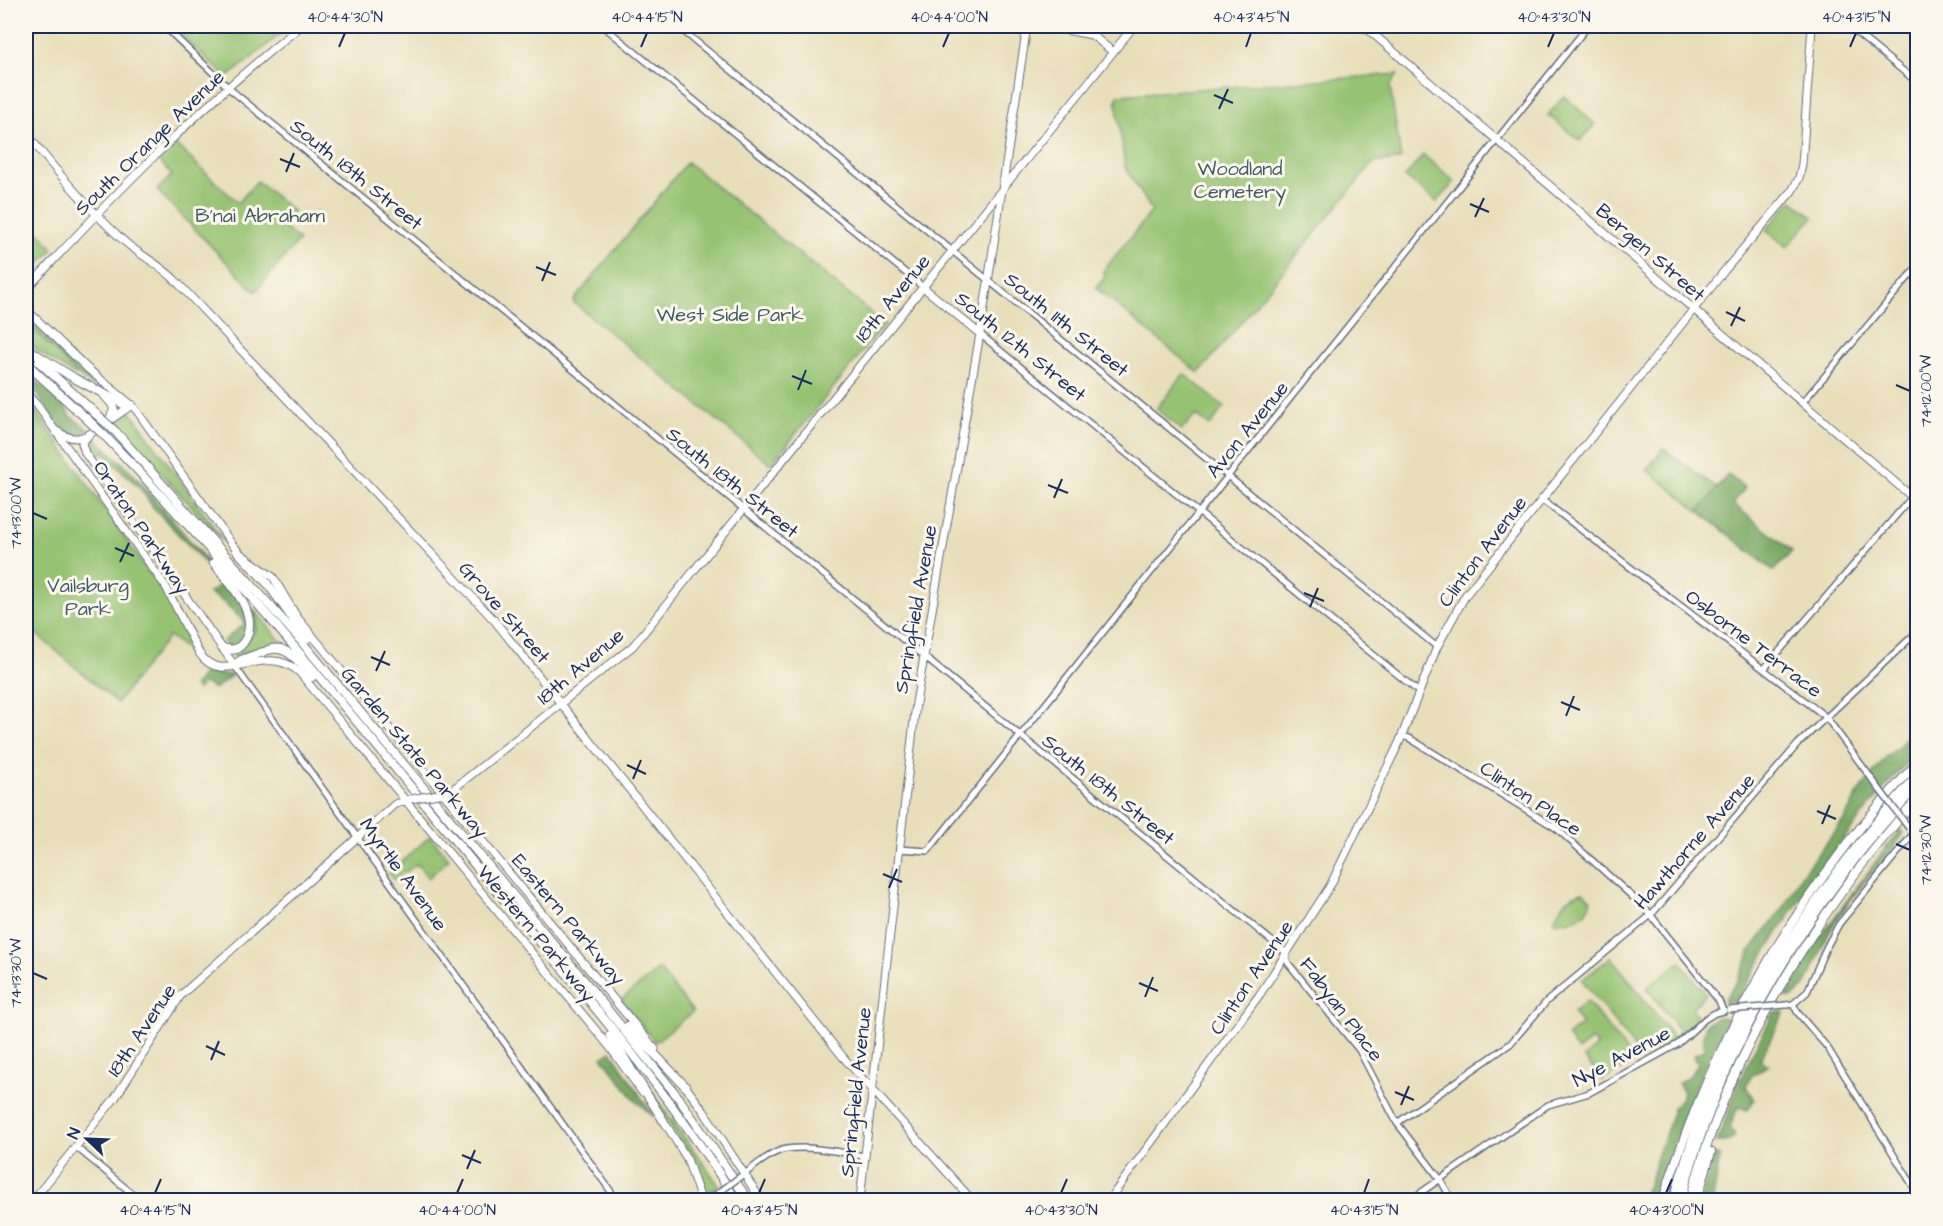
<svg xmlns="http://www.w3.org/2000/svg" width="1943" height="1226" font-family="'Architects Daughter',sans-serif">
<style>
.green{fill:#96c372;stroke:#587968;stroke-width:1.5}
.forest{fill:#78a964;stroke:#4a6c61;stroke-width:1.5}
.lines{fill:none;stroke-linecap:round;stroke-linejoin:round}
.minor-casing{stroke:#636c7e;stroke-width:8}
.major-casing{stroke:#636c7e;stroke-width:9}
.highway-casing{stroke:#636c7e;stroke-width:10}
.minor{stroke:#fff;stroke-width:5}
.major{stroke:#fff;stroke-width:7}
.highway{stroke:#fff;stroke-width:8}
.minor-bridge-casing{stroke:#636c7e;stroke-width:8;stroke-linecap:butt}
.major-bridge-casing{stroke:#636c7e;stroke-width:9;stroke-linecap:butt}
.highway-bridge-casing{stroke:#636c7e;stroke-width:10;stroke-linecap:butt}
.minor-bridge{stroke:#fff;stroke-width:5}
.major-bridge{stroke:#fff;stroke-width:7}
.highway-bridge{stroke:#fff;stroke-width:8}
.ticks{fill:none;stroke:#1b2f5e;stroke-width:2}
.labels{text-anchor:middle;stroke-width:6;stroke-linejoin:round;paint-order:stroke}
.street-label{font-size:20px;fill:#1b2f5e;stroke:#fbf7ec}
.park-label{font-size:20px;fill:#405b64;stroke:#fbf7ec}
.neatline{fill:none;stroke:#1b2f5e;stroke-width:2}
.ticks-label{font-size:15px;text-anchor:middle;fill:#1b2f5e}
</style>
<rect width="100%" height="100%" fill="#fbf7ec"/>
<filter id="ink" filterUnits="userSpaceOnUse"><feTurbulence type="fractalNoise" baseFrequency=".0167" numOctaves="2"/><feDisplacementMap in="SourceGraphic" scale="12" xChannelSelector="R" yChannelSelector="G"/><feConvolveMatrix kernelMatrix="1 2 1 2 8 2 1 2 1" color-interpolation-filters="sRGB"/></filter>
<filter id="wash" filterUnits="userSpaceOnUse"><feTurbulence type="fractalNoise" baseFrequency=".008" numOctaves="4" result="noise"/><feDisplacementMap in="SourceGraphic" scale="24" xChannelSelector="R" yChannelSelector="G"/><feGaussianBlur stdDeviation="1.35" result="paint"/><feColorMatrix in="noise" values="0 0 0 0 0 0 0 0 0 0 0 0 0 0 0 0 0 1.4 0 .05"/><feComposite in="paint" operator="in"/></filter>
<g filter="url(#wash)">
<rect width="100%" height="100%" fill="#e8deba"/>
<!-- green -->
<path class="green" d="M172,26h118l-63,52z
M1398,74l-8,12 11,73 -28,4 -174,210 -103,-85 10,-12 -3,-5 49,-60 -27,-44 -9,-67 3,-5z
M1564,96l31,28 -15,17 -32,-26z
M176,145l62,58 19,-22 36,30 -11,15 17,14 -44,52 -98,-102 15,-15 -13,-14z
M1423,155l32,26 -18,21 -32,-25z
M687,162l198,162 -113,139h-3l-195,-160v-3z
M1792,200l21,17 -26,30 -21,-17z
M26,216l27,33 -27,29z
M30,325l48,50h-4l-36,-24 -12,-13v-5z
M1184,374l40,33 -14,19 -14,-11 -14,15 -26,-21z
M26,399l10,12 134,191 24,49 -3,2 -22,-17 -52,67 -91,-78z
M130,411l97,134 -111,-121z
M1663,448l53,40 12,-13 17,13 -12,16 59,47 -18,20 -127,-101z
M256,612l27,32 -28,4 -20,9 -3,-5 25,-22z
M430,836l19,23 -21,19 -11,-14 -23,16 -5,-7z
M1583,892l8,8c-2,16 -21,25 -37,21 4,-13 14,-26 29,-29z
M1611,957l65,83 -34,18 -60,-78z
M1680,962l26,32 -14,14 6,10 -16,16 -35,-46z
M659,969l34,43 -38,30 -34,-42z
M1587,1001l48,61 -33,18 -18,-23 13,-11 -5,-6 -14,11 -11,-15 15,-12 -9,-12z
M638,1073l81,112 -14,11 -10,-31z"/>
<!-- forest -->
<path class="forest" d="M26,315l88,80 -25,-12 -11,-8 -48,-50 -4,8z
M26,372l39,34c3,14 16,15 24,25l-11,4 -15,-4 -15,-18 -10,-19 -12,-6z
M95,438l33,30 102,120 12,18 14,6c1,25 -5,27 -24,40l-9,-11 22,-18 -19,-19 -17,-11 10,-7 -13,-22 -54,-58 -11,-17 -39,-37 -7,5 -9,-12z
M1728,475l17,13 -12,16 59,47 -18,20 -75,-60z
M199,663l16,10 17,2 -18,14 -10,-6 -6,7 -4,-4 10,-13 -7,-9z
M1917,727v24c-73,81 -127,157 -181,251l-10,1 -2,-3 12,-17 13,-27 -1,-3 36,-46 18,-33 42,-54 16,-30 27,-34 13,-10 6,-11z
M1900,829l3,6c-27,35 -62,70 -80,110 -8,18 -13,41 -30,52h-7l26,-49z
M1774,1012h10l-24,48 9,5 -17,10 -6,11 8,14 -6,10 -10,-3 -8,20 5,10 -10,5h-8l28,-74z
M1719,1017l10,1c-31,58 -55,120 -74,182h-15c11,-16 14,-34 20,-52 5,-14 12,-26 12,-40l9,-8 2,-9 -5,-8 10,-6 10,-12 -4,-10 11,-6 -2,-11 3,-14z
M611,1051l43,66 -19,-17 -33,-43z
M1714,1154l6,2 -7,44h-12z"/>
</g>
<g filter="url(#ink)">
<g class="lines">
<!-- minor casing -->
<g class="minor-casing">
<path id="minor" d="M164,26l67,64 1053,861 4,12 71,87 38,73 43,56 12,21
M603,26l320,261
M677,26l760,621
M1848,26l70,57
M980,334l439,358
M1802,403l116,-137
M1541,499l285,218 54,73
M234,665l383,535
M1764,669l148,-172
M1402,736l7,2 147,90 90,81 73,92 4,10
M899,849l29,2 660,-825
M1793,1004l5,9 29,34 91,147
M1786,1005l7,-1 14,-12 19,-44 13,-24 79,-96
M1397,1123l113,-79 37,-43 104,-86 147,-171 120,-113
M76,1147l64,53
M743,1175c11,-8 23,-19 36,-24 22,-8 62,2 86,5
M708,1200l13,-9
M1410,1200l138,-95 41,-12 89,-49 27,-25 10,-6 9,-2"/>
</g>
<!-- major casing -->
<g class="major-casing">
<path id="major" d="M1044,26l48,9 21,17
M1364,26l554,476
M26,133c30,38 62,76 99,109 16,14 36,23 51,39l318,339 349,437 129,143
M923,287l57,47
M26,290c86,-94 175,-185 275,-264
M26,309l62,60 46,38 98,137 9,10 32,23 24,40 358,432
M26,393l11,12 129,182 33,66c25,37 64,-13 100,19l310,374 33,46
M110,420l22,-15
M57,431c17,12 28,7 44,-4
M88,436l-6,7 3,10 149,212
M440,794l12,-4 181,-144 501,-620
M683,1083l20,27 58,90
M662,1118l25,41 14,41
M33,1200l82,-102 66,-103 214,-191 13,-4
M860,1200l56,-497 65,-375 46,-302
M1109,1200l151,-206 70,-108 69,-143 38,-96 28,-51 260,-326 67,-79 7,-13 3,-14 10,-138"/>
</g>
<!-- highway casing -->
<g class="highway-casing">
<path id="highway" d="M26,348l48,30 49,26 9,1
M39,362l57,52
M26,363l62,57
M105,396l7,8 2,6 -5,11
M116,432l180,203 286,343 96,119 70,103
M107,438c129,134 246,279 364,422 92,110 189,218 265,340
M237,551l30,32
M214,563c15,20 49,53 29,80 -6,8 -14,8 -22,4
M270,587l37,52
M268,650c19,-7 32,14 44,27
M234,665l7,-5 22,-8
M628,1026l58,61
M610,1035l53,85
M1663,1200c51,-163 136,-313 255,-438
M1674,1200c42,-159 133,-304 244,-425
M1681,1200c40,-154 129,-299 237,-415
M1690,1200c40,-149 125,-288 228,-402
M1697,1200l14,-48"/>
</g>
<!-- minor -->
<use href="#minor" class="minor"/>
<!-- major -->
<use href="#major" class="major"/>
<!-- highway -->
<use href="#highway" class="highway"/>
<!-- minor-bridge casing -->
<g class="minor-bridge-casing">
<path id="minor-bridge" d="M1880,790l29,38
M1729,1010l57,-5
M721,1191l20,-15"/>
</g>
<!-- major-bridge casing -->
<g class="major-bridge-casing">
<path id="major-bridge" d="M411,799l27,-5"/>
</g>
<!-- highway-bridge casing -->
<g class="highway-bridge-casing">
<path id="highway-bridge" d="M96,414l20,18
M88,420l19,18"/>
</g>
<!-- minor-bridge -->
<use href="#minor-bridge" class="minor-bridge"/>
<!-- major-bridge -->
<use href="#major-bridge" class="major-bridge"/>
<!-- highway-bridge -->
<use href="#highway-bridge" class="highway-bridge"/>
</g>
</g>
<!-- ticks -->
<path class="ticks" d="M339,47l6,-14M641,47l6,-14M943,47l6,-14M1246,47l5,-14M1548,47l6,-14M1850,47l6,-14M1214,95l19,8M1219,109l9,-20M280,159l20,8M286,172l8,-19M1470,204l19,8M1475,217l9,-19M536,267l20,8M542,281l8,-19M1726,312l19,9M1731,326l9,-19M792,376l20,8M1896,385l14,6M798,390l8,-20M1048,485l20,8M1054,498l8,-19M33,513l14,6M115,548l19,8M120,562l9,-19M1304,593l20,8M1310,607l8,-19M371,657l19,8M376,671l9,-20M1561,702l19,8M1566,716l8,-20M627,765l19,9M633,779l8,-19M1817,811l19,8M1822,824l8,-19M1896,844l14,6M883,874l19,8M889,888l8,-19M33,973l14,6M1139,983l19,8M1145,997l8,-20M206,1046l19,9M211,1060l8,-19M1395,1092l19,8M1401,1105l8,-19M462,1155l19,8M467,1169l8,-19M155,1193l6,-14M457,1193l6,-14M759,1193l6,-14M1061,1193l6,-14M1364,1193l5,-14M1666,1193l6,-14"/>
<g class="labels">
<!-- street labels -->
<g class="street-label">
<text transform="translate(149 142) rotate(-44)" y="7">South Orange Avenue</text>
<text transform="translate(357 174) rotate(39)" y="7">South 18th Street</text>
<text transform="translate(1651 252) rotate(41)" y="7">Bergen Street</text>
<text transform="translate(892 298) rotate(-51)" y="7">18th Avenue</text>
<text transform="translate(1067 324) rotate(39)" y="7">South 11th Street</text>
<text transform="translate(1021 346) rotate(39)" y="7">South 12th Street</text>
<text transform="translate(1247 429) rotate(-51)" y="7">Avon Avenue</text>
<text transform="translate(733 482) rotate(39)" y="7">South 18th Street</text>
<text transform="translate(142 527) rotate(56)" y="7">Oraton Parkway</text>
<text transform="translate(1482 551) rotate(-53)" y="7">Clinton Avenue</text>
<text transform="translate(915 609) rotate(-80)" y="7">Springfield Avenue</text>
<text transform="translate(505 612) rotate(49)" y="7">Grove Street</text>
<text transform="translate(1754 643) rotate(37)" y="7">Osborne Terrace</text>
<text transform="translate(580 666) rotate(-40)" y="7">18th Avenue</text>
<text transform="translate(415 752) rotate(50)" y="7">Garden State Parkway</text>
<text transform="translate(1109 789) rotate(39)" y="7">South 18th Street</text>
<text transform="translate(1531 798) rotate(34)" y="7">Clinton Place</text>
<text transform="translate(1694 841) rotate(-49)" y="7">Hawthorne Avenue</text>
<text transform="translate(404 874) rotate(54)" y="7">Myrtle Avenue</text>
<text transform="translate(569 919) rotate(50)" y="7">Eastern Parkway</text>
<text transform="translate(537 933) rotate(50)" y="7">Western Parkway</text>
<text transform="translate(1251 977) rotate(-56)" y="7">Clinton Avenue</text>
<text transform="translate(1342 1009) rotate(53)" y="7">Fabyan Place</text>
<text transform="translate(141 1030) rotate(-56)" y="7">18th Avenue</text>
<text transform="translate(1621 1056) rotate(-28)" y="7">Nye Avenue</text>
<text transform="translate(855 1092) rotate(-84)" y="7">Springfield Avenue</text>
</g>
<!-- park labels -->
<g class="park-label">
<text x="1240" y="175">Woodland<tspan x="1240" dy="23">Cemetery</tspan></text>
<text x="260" y="222">B'nai Abraham</text>
<text x="730" y="321">West Side Park</text>
<text x="88" y="592">Vailsburg<tspan x="88" dy="23">Park</tspan></text>
</g>
</g>
<!-- margin -->
<rect width="1943" height="1226" fill="none" stroke="#fbf7ec" stroke-width="66"/>
<!-- north arrow -->
<g transform="translate(87 1139) rotate(293)" stroke="#fbf7ec" stroke-width="4.5" paint-order="stroke">
<path d="M0-4.5L10 22L0 15L-10 22Z" fill="#1b2f5e"/>
<text y="-9" font-size="16" font-weight="bold" text-anchor="middle" fill="#1b2f5e">N</text>
</g>
<rect x="33" y="33" width="1877" height="1160" class="neatline"/>
<g class="ticks-label">
<text x="345" y="22">40°44'30"N</text>
<text x="647" y="22">40°44'15"N</text>
<text x="949" y="22">40°44'00"N</text>
<text x="1251" y="22">40°43'45"N</text>
<text x="1554" y="22">40°43'30"N</text>
<text x="1856" y="22">40°43'15"N</text>
<text transform="translate(1926 391) rotate(-90)" y="5">74°12'00"W</text>
<text transform="translate(16 513) rotate(-90)" y="5">74°13'00"W</text>
<text transform="translate(1926 850) rotate(-90)" y="5">74°12'30"W</text>
<text transform="translate(16 973) rotate(-90)" y="5">74°13'30"W</text>
<text x="155" y="1215">40°44'15"N</text>
<text x="457" y="1215">40°44'00"N</text>
<text x="759" y="1215">40°43'45"N</text>
<text x="1061" y="1215">40°43'30"N</text>
<text x="1364" y="1215">40°43'15"N</text>
<text x="1666" y="1215">40°43'00"N</text>
</g>
</svg>
